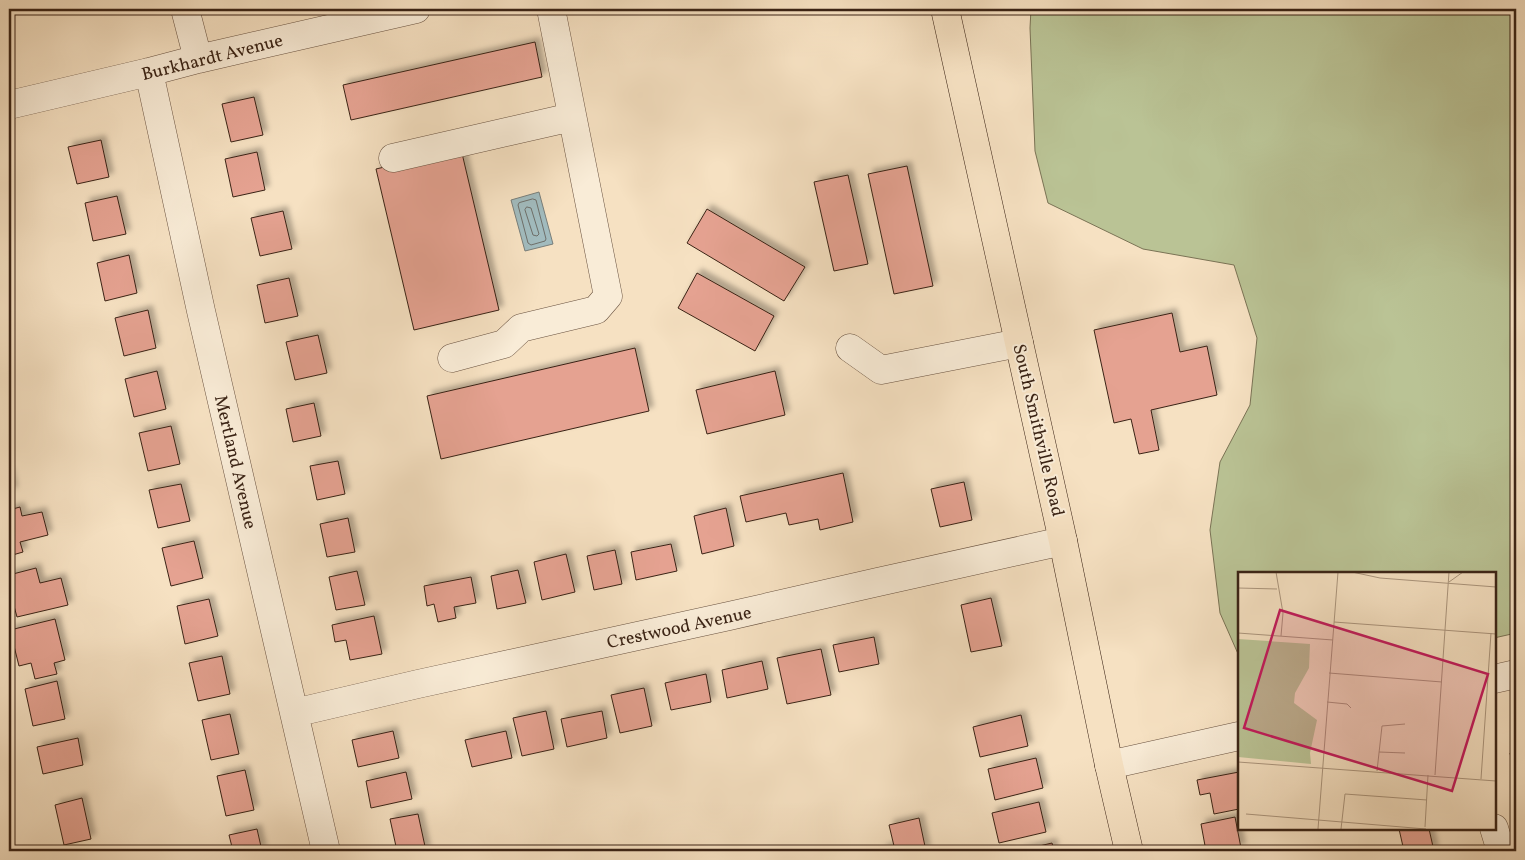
<svg xmlns="http://www.w3.org/2000/svg" width="1525" height="860" font-family="Vollkorn,serif">
<style>
.green{fill:#bac395;stroke:#7a7355}
.water{fill:#a1bbbe;stroke:#787e7a}
.lines{fill:none;stroke-linecap:round;stroke-linejoin:round}
.shore{stroke:#6e6f6a;stroke-width:1}
.building{fill:#e5a291;stroke:#3a2315;filter:url(#shadow)}
.minor-casing{stroke:#695240;stroke-width:29}
.major-casing{stroke:#3a2315;stroke-width:29}
.minor{stroke:#f9ecd7;stroke-width:28}
.major{stroke:#f6e1c2;stroke-width:28}
.labels{text-anchor:middle;stroke-width:4;stroke-linejoin:round;paint-order:stroke}
.street-label{font-size:18px;fill:#3a2315;stroke:#f9ecd7}
.inset-road{fill:none;stroke:#ab957d;stroke-width:1}
.view{fill:#c2185b;fill-opacity:0.15;stroke:#c2185b;stroke-width:2.5}
.inset-edge{fill:none;stroke:#3a2315;stroke-width:2.5}
</style>
<defs>
<filter id="shadow"><feDropShadow dx="4.5" dy="-4.5" stdDeviation="2.5" flood-color="#0004"/></filter>
</defs>
<rect width="100%" height="100%" fill="#f6e1c2"/>
<filter id="stains"><feTurbulence type="fractalNoise" baseFrequency=".004" numOctaves="4"/><feColorMatrix values="0 0 0 0 .2 0 0 0 0 .09 0 0 0 0 .02 0 0 0 .5 -.17"/></filter>
<radialGradient id="worn" r=".72"><stop offset=".6" stop-color="#630" stop-opacity="0"/><stop offset="1" stop-color="#630" stop-opacity=".3"/></radialGradient>
<!-- green -->
<path class="green" d="M1031,9h485v624l-22,5v-64h-255v82l-19,-43 -10,-83 10,-68 30,-57 7,-67 -23,-73 -91,-16 -95,-46 -13,-52 -5,-123z"/>
<!-- water -->
<path class="water" d="M539,192l14,52 -28,7 -14,-51z"/>
<g class="lines">
<!-- shore -->
<path class="shore" d="M533,199l3,1 10,39 -1,2 -14,4 -3,-2 -10,-38 1,-2z
M527,207l4,1 8,26 -2,2 -4,-1 -8,-25z"/>
</g>
<!-- building -->
<path class="building" d="M535,42l7,35 -191,43 -8,-35z
M254,97l9,38 -32,7 -9,-38z
M101,140l8,37 -32,7 -9,-37z
M461,149l38,161 -85,20 -38,-161z
M257,152l8,38 -32,7 -8,-38z
M907,166l26,120 -39,8 -26,-120z
M848,175l20,89 -34,7 -20,-89z
M117,196l9,38 -33,7 -8,-38z
M707,209l98,58 -21,34 -97,-58z
M283,211l9,38 -32,7 -9,-38z
M129,255l8,38 -32,8 -8,-38z
M697,273l77,43 -19,35 -77,-43z
M289,278l9,38 -33,7 -8,-38z
M148,310l8,38 -32,8 -9,-38z
M1172,313l8,39 27,-6 10,49 -66,15 8,40 -20,4 -8,-35 -17,4 -20,-93z
M318,335l9,38 -32,7 -9,-38z
M635,348l14,63 -208,48 -14,-63z
M157,371l9,38 -32,8 -9,-38z
M775,371l10,44 -78,19 -11,-44z
M314,403l7,33 -28,6 -7,-33z
M171,426l9,38 -32,7 -9,-38z
M338,461l7,33 -28,6 -7,-34z
M9,472l4,19 -4,1z
M843,473l10,49 -33,8 -2,-11 -29,6 -3,-12 -40,9 -6,-26z
M964,482l8,38 -32,7 -9,-38z
M181,484l9,37 -32,7 -9,-38z
M20,507l2,9 20,-4 6,23 -28,7 3,10 -14,4v-46z
M726,508l8,38 -32,8 -8,-38z
M348,518l7,34 -28,5 -7,-33z
M194,541l9,37 -32,8 -9,-38z
M671,544l6,27 -41,9 -5,-28z
M615,550l7,34 -28,6 -7,-34z
M566,554l9,38 -33,8 -8,-38z
M36,568l4,15 21,-5 7,27 -51,12 -3,-11 -5,1v-32z
M518,570l8,33 -29,6 -6,-33z
M357,571l8,34 -29,5 -7,-33z
M471,577l5,26 -22,4 2,11 -18,4 -4,-18 -7,2 -3,-20z
M991,598l11,48 -31,6 -10,-47z
M209,599l9,37 -33,8 -8,-38z
M374,616l8,38 -32,6 -4,-20 -11,2 -3,-17z
M55,619l10,41 -11,3 3,11 -22,5 -4,-16 -12,3 -9,-36z
M874,637l5,27 -40,8 -6,-27z
M821,649l10,46 -44,9 -10,-46z
M222,656l8,38 -32,7 -9,-38z
M762,661l6,28 -41,9 -5,-28z
M706,674l5,28 -40,8 -6,-27z
M57,681l8,38 -32,7 -8,-37z
M644,688l8,38 -32,7 -9,-38z
M546,711l8,38 -32,7 -9,-38z
M602,711l5,27 -40,9 -6,-28z
M230,714l9,40 -28,6 -9,-40z
M1021,715l7,31 -48,11 -7,-30z
M393,731l6,27 -41,9 -6,-27z
M506,731l6,27 -40,9 -7,-27z
M78,738l5,27 -40,9 -6,-27z
M1516,752v28l-6,-27z
M1036,758l7,30 -48,12 -7,-31z
M245,770l9,40 -28,6 -9,-40z
M406,772l6,27 -41,9 -5,-27z
M1239,772v37l-25,5 -4,-21 -10,2 -3,-15z
M82,798l9,41 -27,6 -9,-40z
M1039,802l7,30 -47,11 -7,-30z
M418,814l8,37h-29l-7,-32z
M1235,817l6,31 -18,3h-17l-5,-27z
M919,818l7,33h-44v-2l12,-3 -5,-21z
M257,829l5,22h-29l-4,-16z
M1399,829h30l5,22h-30z
M1052,843l2,8h-36z"/>
<g class="lines">
<!-- minor casing -->
<g class="minor-casing">
<path id="minor" d="M185,9l13,50
M149,72l52,239 125,540
M9,105l140,-33 49,-13 218,-50
M393,158l179,-41
M850,348l31,22 138,-27
M452,358l52,-14 17,-16 75,-18 12,-14 -57,-287
M1494,679l22,-5
M294,713l124,-29 311,-68 149,-34 185,-41
M1109,765l130,-29
M1494,828l7,23"/>
</g>
<!-- major casing -->
<g class="major-casing">
<path id="major" d="M945,9l118,532 46,224 20,86"/>
</g>
<!-- minor -->
<use href="#minor" class="minor"/>
<!-- major -->
<use href="#major" class="major"/>
</g>
<g class="labels">
<!-- street labels -->
<g class="street-label">
<text transform="translate(212 57) rotate(-14)" y="6">Burkhardt Avenue</text>
<text transform="translate(1039 430) rotate(77)" y="6">South Smithville Road</text>
<text transform="translate(236 462) rotate(77)" y="6">Mertland Avenue</text>
<text transform="translate(679 627) rotate(-12)" y="6">Crestwood Avenue</text>
</g>
</g>
<!-- overview -->
<g transform="translate(1238 572)">
<rect width="258" height="258" fill="#f6e1c2"/>
<path d="M0,67l72,5 -1,24 -14,25 -1,10 23,17 -7,33 1,11 -73,-7z" fill="#bac395"/>
<path class="inset-road" d="M38,0l7,41 -2,23M114,0l28,6 116,9M211,10l14,-10M0,16l39,1M96,50l162,12M0,61l95,7M91,101l113,9M89,130l20,2 4,4M141,180l26,1M0,190l258,19M139,199l5,-45 23,-2M197,203l14,-203M243,207l10,-146M8,242l180,15M187,255l3,-52M80,257l20,-257M103,257l4,-35 82,6"/>
<path class="view" d="M42,38l208,64 -36,117 -208,-63z"/>
<rect width="258" height="258" class="inset-edge"/>
</g>
<!-- margin -->
<rect width="1525" height="860" fill="none" stroke="#f6e1c2" stroke-width="30"/>
<rect x="10" y="10" width="1505" height="840" fill="none" stroke="#3a2315" stroke-width="2.5"/>
<rect x="15" y="15" width="1495" height="830" fill="none" stroke="#3a2315"/>
<rect width="100%" height="100%" filter="url(#stains)"/>
<rect width="100%" height="100%" fill="url(#worn)"/>
</svg>
